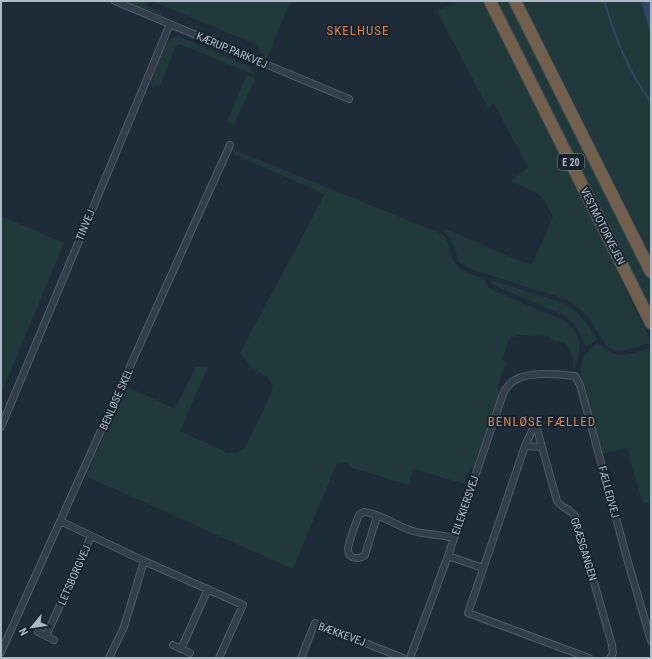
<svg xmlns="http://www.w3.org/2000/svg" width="652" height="659" font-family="'Roboto Condensed',sans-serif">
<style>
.green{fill:#203a3b}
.water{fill:#2f4861}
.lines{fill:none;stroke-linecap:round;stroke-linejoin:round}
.stream{stroke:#2f4861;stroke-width:2}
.minor-casing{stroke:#505c68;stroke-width:8}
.motorway-casing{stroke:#3a4651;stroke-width:14}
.minor{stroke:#323e4a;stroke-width:6}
.motorway{stroke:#71604e;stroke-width:12}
.labels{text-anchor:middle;stroke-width:4;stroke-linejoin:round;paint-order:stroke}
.shield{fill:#18232e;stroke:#808c99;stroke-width:1}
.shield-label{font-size:10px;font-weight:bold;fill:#acb9c7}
.street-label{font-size:11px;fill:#acb9c7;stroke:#18232e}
.quarter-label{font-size:13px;letter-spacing:1px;fill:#dd8251;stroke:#18232e}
</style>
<rect width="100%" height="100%" fill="#1e2c3a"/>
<!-- green -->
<path class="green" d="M125,1h166l-19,44 1,1 -5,11 -4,2h-2l2,-5 -4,-2 -2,-7 -104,-43 -8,1v2l16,7 -2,3z
M451,1h31l96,190 73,152c-9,2 -18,6 -27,7 -19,4 -25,-17 -33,-29 -6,-8 -15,-15 -23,-21l-97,-31 -12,-7 -7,-21 -8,-10 2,-2 74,32 12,3 21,-47 -11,-21 -31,-15 17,-14 -34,-63 -6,4 -51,-97 16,-7z
M496,1h14l69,136 72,146v29l-70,-143z
M523,1h118l10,36v218z
M177,36l73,31v3l4,2 3,4 -77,-32 -4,2 -15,37 -3,3 -3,-2 -2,4 -3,-5c4,-12 13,-45 27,-47z
M247,75l8,4 -21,46 -7,-4z
M234,150l208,84c7,7 7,12 9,20 4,16 19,20 33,24l3,8 3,3 75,32c19,16 16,29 9,50l-2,-16 -6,-12 -5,-2h-6l-8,-5 -29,-1 -4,2 -4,-1 -8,24 4,2 -4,11 -5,17 4,3 -27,75 -4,-1 -5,14 4,2v2l-56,-16 -4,16 -59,-18 -3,-5 -10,1 -44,106 -205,-92 -1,-3 39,-88 49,23 21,-42h12l-28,64 48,22h9l8,-5 26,-54 2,-8 -5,-8 -15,-10 -13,-15 85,-159 -92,-40z
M1,216l63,27 -63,151z
M491,280l75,24c14,9 23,21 31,36l-12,7c-6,-16 -6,-21 -22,-32l-63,-27 -8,-4 -2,-3z
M598,343c21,18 28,12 53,5v153l-8,3 -16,-56 -25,6 -22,-79c2,-18 3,-22 18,-32z"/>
<!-- water -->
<path class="water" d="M641,1h10v36z"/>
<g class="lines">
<!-- stream -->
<path class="stream" d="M604,1c11,35 24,71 47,101"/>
<!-- minor casing -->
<g class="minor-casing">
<path id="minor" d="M115,1l234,98
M1,427l169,-403
M525,446l10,-22 1,1 6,22
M377,516l-12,39c-6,5 -17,4 -17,-6 0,-4 9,-30 11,-34 2,-2 3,-2 5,-3 16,1 34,15 49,19 13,4 27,3 40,7
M60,521l84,40 99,44 -24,53
M448,556l35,12
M38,632l16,8
M46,636l45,-100
M173,645l17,8
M181,649l27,-60
M1,652l229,-507
M109,658l15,-31 20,-66
M301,658l14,-35 88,35
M410,658l38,-102 55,-162c3,-6 6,-11 12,-14 15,-9 44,-6 60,-4l5,9 46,170 25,86
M589,658l-121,-45 57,-167 17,1 15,54c5,7 13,8 18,15l37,129 1,8 -3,5"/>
</g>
<!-- motorway casing -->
<g class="motorway-casing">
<path id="motorway" d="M490,1l161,322
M515,1l136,271"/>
</g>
<!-- minor -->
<use href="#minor" class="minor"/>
<!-- motorway -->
<use href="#motorway" class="motorway"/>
</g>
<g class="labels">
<!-- shield labels -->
<rect class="shield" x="558" y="154" width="26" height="16" rx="3"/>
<g class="shield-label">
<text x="571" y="166">E 20</text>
</g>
<!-- street labels -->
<g class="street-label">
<text transform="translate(232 50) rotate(23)" y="4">KÆRUP PARKVEJ</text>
<text transform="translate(85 225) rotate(-67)" y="4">TINVEJ</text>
<text transform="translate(603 226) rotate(63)" y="4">VESTMOTORVEJEN</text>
<text transform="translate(116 399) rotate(-66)" y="4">BENLØSE SKEL</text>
<text transform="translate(609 492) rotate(75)" y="4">FÆLLEDVEJ</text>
<text transform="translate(465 505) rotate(-71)" y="4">EILEKIERSVEJ</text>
<text transform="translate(584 549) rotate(73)" y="4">GRÆSGANGEN</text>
<text transform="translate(74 575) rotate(-66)" y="4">LETSBORGVEJ</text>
<text transform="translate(342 634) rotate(20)" y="4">BÆKKEVEJ</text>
</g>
<!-- quarter labels -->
<g class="quarter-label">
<text x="358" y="35">SKELHUSE</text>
<text x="542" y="426">BENLØSE FÆLLED</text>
</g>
</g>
<!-- border -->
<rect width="652" height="659" fill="none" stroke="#acb9c7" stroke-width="4"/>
<!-- north arrow -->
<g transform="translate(32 627) rotate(241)" stroke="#18232e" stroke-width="3" paint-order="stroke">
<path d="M0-3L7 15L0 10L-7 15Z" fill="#acb9c7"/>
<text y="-6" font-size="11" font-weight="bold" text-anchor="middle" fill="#acb9c7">N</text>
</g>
</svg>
